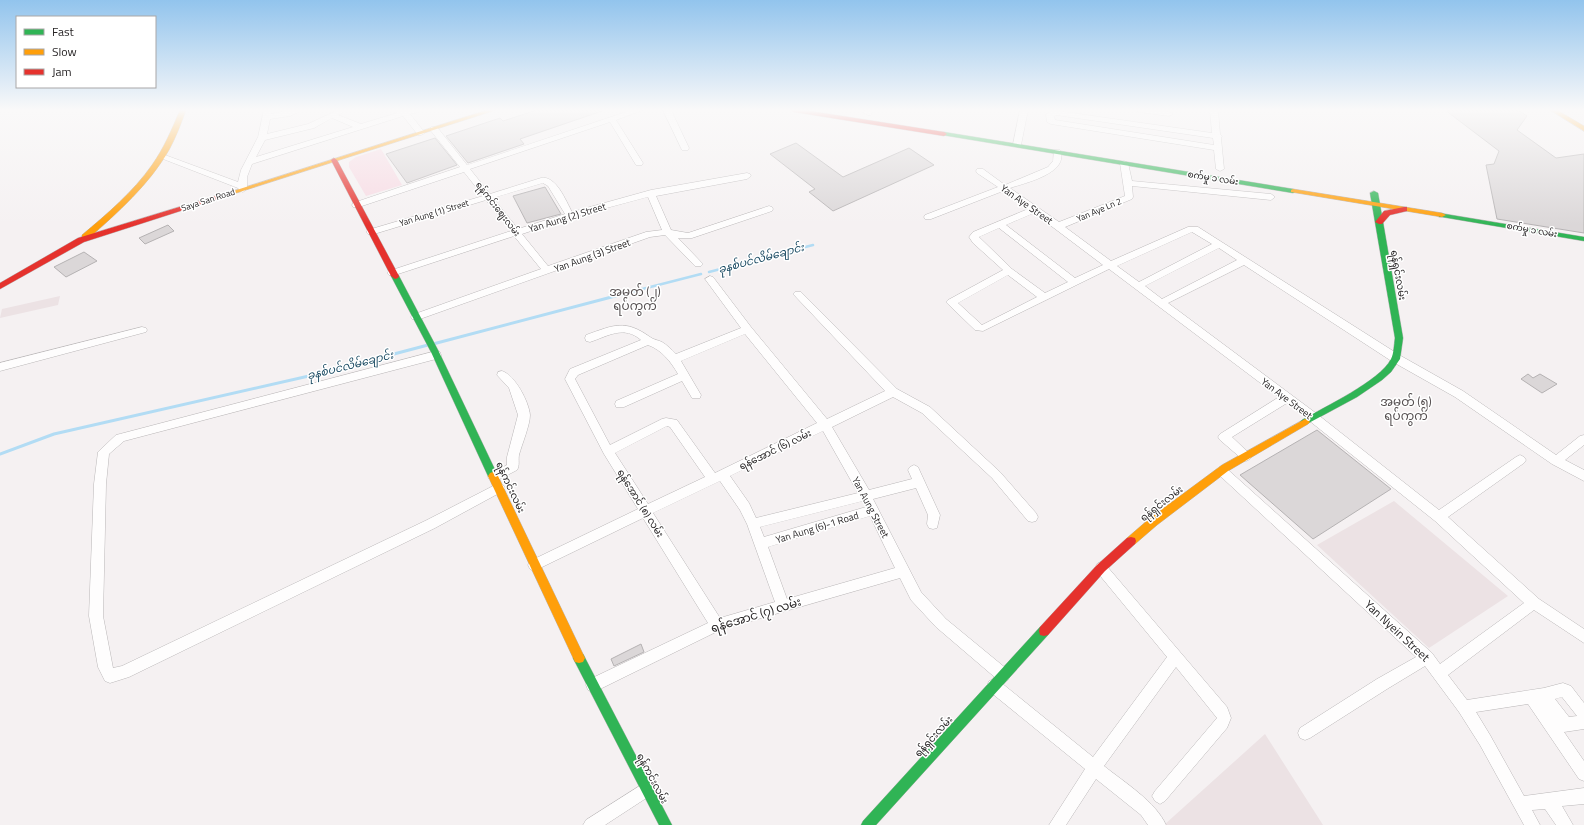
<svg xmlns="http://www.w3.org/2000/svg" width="1584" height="825" font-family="'Titillium Web','Noto Sans Myanmar',sans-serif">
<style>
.built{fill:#ece2e4}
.green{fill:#f7dae3}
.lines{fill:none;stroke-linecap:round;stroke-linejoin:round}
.stream-far1{stroke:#b2dcf4;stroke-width:2.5}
.stream{stroke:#b2dcf4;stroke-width:3}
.building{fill:#dbd7d8;stroke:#b5b2b3}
.street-casing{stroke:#bab7b8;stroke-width:1}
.fast-casing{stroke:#bab7b8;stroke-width:1}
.slow-casing{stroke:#bab7b8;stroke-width:1}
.jam-casing{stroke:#bab7b8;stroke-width:1}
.street{fill:#fefdfd;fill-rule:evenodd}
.fast{fill:#30b455;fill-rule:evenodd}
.slow{fill:#ff9f0a;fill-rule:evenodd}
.jam{fill:#e5322d;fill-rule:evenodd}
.labels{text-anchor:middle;stroke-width:3;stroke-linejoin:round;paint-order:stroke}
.far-street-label{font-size:9px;fill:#272425;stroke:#fff}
.street-label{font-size:10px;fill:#272425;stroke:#fff}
.water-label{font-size:11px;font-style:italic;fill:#1b4b63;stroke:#fff}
.quarter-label{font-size:12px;fill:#554f50;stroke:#fff}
.near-street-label{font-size:12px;fill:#272425;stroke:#fff}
</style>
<rect width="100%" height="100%" fill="#f5f1f2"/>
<!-- built -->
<path class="built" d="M60,296l-2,9 -58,13 2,-9z
M1394,501l114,95 -79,52 -112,-103z
M1265,734l58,91h-159z"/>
<!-- green -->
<path class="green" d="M381,149l21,36 -36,11 -17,-29v-5l7,-5z"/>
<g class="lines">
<!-- stream-far1 -->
<path class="stream-far1" d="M709,272l104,-27
M619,295l82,-21"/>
<!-- stream -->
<path class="stream" d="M433,344l190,-50
M0,454l54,-20 268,-61 106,-28"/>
</g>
<!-- building -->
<path class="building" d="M537,110h65v1l-82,28 4,5 -56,19 -22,-27 54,-18 3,3z
M1445,110h73l9,6 -10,14 39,28 28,-4v79l-87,-14 -11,-54 8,-1 5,-13z
M435,138l22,27 -50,18 -21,-29z
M796,143l47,34 66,-29 25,17 -101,46 -24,-19 6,-3 -45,-35z
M545,187l16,27 -34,9 -14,-27z
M168,225l6,6 -29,13 -6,-6z
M84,252l13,9 -31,16 -12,-10z
M1528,374l5,4 7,-4 17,10 -15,9 -21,-14z
M1317,430l74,59 -78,50 -73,-64z
M641,644l3,8 -30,14 -3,-7z"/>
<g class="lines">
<!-- street casing -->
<g class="street-casing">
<path id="street" d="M264,110h8l-1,4 21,-4h11l-13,6 -20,3 -3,15 41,-10 30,-14h9l-9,5 23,9 36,-11 -2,-2 1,-1h23l-1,2 -8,2 15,19 -4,2h-3l-15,-19 -151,48 -5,13v12l-4,3 -3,-1 -2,-3 -80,-31 1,-2h6l73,27 3,-12 17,-33zM332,118l21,9 -97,30 9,-17 49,-12z
M632,110h11l-27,10 27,43 -1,2h-6l-26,-43 -140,47 20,25 51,-16c15,-3 25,23 31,34l79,-22 96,-17 3,1 1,2 -4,3 -91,17 15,34 17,3 81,-27 3,1 1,2 -1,2 -80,27h-14l23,24 2,2 -2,2h-6l-30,-31 -15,2 -230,82h-8l-1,-2 1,-2 129,-46 -27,-33 -119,39h-6l-2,-2 2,-2 122,-40 -25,-31 -112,34h-6l-2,-2 2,-2 115,-34 -19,-24 -105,35h-6l-1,-2 1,-2 107,-36 -29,-36v-4h6l30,38zM543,183l5,3 17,28 -47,15 -25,-31zM648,197l14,33 -16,2 -98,34 -26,-32 51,-17z
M663,110h8l18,38 -1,2h-6l-1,-2z
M865,110h8l-2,5h-3l-4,-2z
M1020,110h8l-7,35 -4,2 -4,-2z
M1051,110l161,23 -2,-23h8l2,24 2,2 -1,2 3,31 -4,2 -4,-2 -2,-19 -163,-26 -4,-2 -1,-7zM1056,115l157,23 1,7 -159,-25 -1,-4z
M1135,110c10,-1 29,-2 38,4l-4,2 -30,-4z
M1054,150h6c10,23 -35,33 -50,38l49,34 66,-26 -5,-33 4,-2 4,2 4,18 139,13 4,3 -4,3 -139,-14 1,11 -1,2 -67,28 46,34 77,-34h10l203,129 62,35 93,64 24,-19 4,-1v10l-19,15 19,10v11l-32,-17 -97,-67 -62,-35 -149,-97 -76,38 149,111 122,96 77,-53 4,-2 4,2 2,3 -2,3 -76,54 91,82 45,30v14l-50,-33 -86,65 19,25 77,-12 19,-5 8,3 13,17v26l-20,3 20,29v20l-5,-2 -51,-75 -52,8 14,23 34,61 60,-8v16l-22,2 11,19h-17l-11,-16 -13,1 8,15h-16l-44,-80 -21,-33 -34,-46 -38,23 -77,49 -5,2 -5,-2 -2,-5 2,-5 77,-49 39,-22 -198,-183 -2,-3 2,-3 4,-2 4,2 206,185 8,11 84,-61 -89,-82 -148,-118 -55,34 20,19 -2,3 -4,2 -4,-2 -22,-19 -2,-3 2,-3 59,-37 -170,-128 -126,62 -8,-1 -27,-26 -2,-2 2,-2 55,-30 -30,-27 -4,-6 4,-5 55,-23 -25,-18 -72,28h-6l-1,-2 1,-2 73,-28 -21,-14 -1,-2 1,-2h6l22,16 43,-18 5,-6zM1034,213l69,52 -28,13 -69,-53zM999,228l69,54 -23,11 -33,-24 -33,-32zM1192,232l20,12 -73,38 -22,-16zM1219,248l18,12 -75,39 -17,-13zM1008,275l29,22 -55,28 -24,-22zM1562,697l15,19 -8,1 -14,-18z
M710,276l3,1 38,50 76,92 58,-28 -90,-95 -2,-2 2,-2h6l96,97 33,18 70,65 36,41 2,4 -2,4 -4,1 -4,-1 -36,-43 -70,-65 -29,-16 -61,30 37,63 43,-11 -4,-9 2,-3 4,-2 4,2 22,48 -3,13 -4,1 -4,-1 -2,-4 1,-9 -12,-27 -43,11 48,93 25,27 62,51 2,5 -2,5 -5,2 -5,-2 -62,-53 -25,-27 -11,-22 -180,52 -122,60 -5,2 -5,-2 -2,-5 2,-5 120,-57 -65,-105 -105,51 -4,2 -4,-2 -2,-4 2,-4 108,-52 -34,-55 -39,-75 5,-10 71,-29c-17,-15 -33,-4 -51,2l-4,-1 -1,-3 1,-3c28,-10 39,-16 64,2 4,3 8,3 12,5 5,3 10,8 14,12l65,-26 -36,-49zM745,334l72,89 -102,50 -38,-53 -11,-2 -4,1 -52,26 -35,-66 3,-4 70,-30c14,5 23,17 30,29l-62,27 -1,3 1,3h8l58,-26 10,17h8l1,-3 -20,-34zM667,426l3,1 35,50 -57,27 -33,-51zM823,431l35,62 -102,25 -7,-15 -19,-27zM720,481l20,29 7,14 28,78 -55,16 -67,-105zM863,501l3,6 -102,30 -4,-10zM870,516l25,52 -108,31 -19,-52z
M142,327l4,1 1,2 -1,2 -146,39v-8z
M436,351l4,1 1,3 -1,3 -316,83 -15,13 -3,30 -3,132 10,52 9,-2 305,-146 68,-35 4,-2 4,2 2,3 -2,3 -68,37 -306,149 -19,6 -5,-2 -7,-14 -9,-51 5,-132 4,-32 18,-17 4,-1z
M502,371c13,4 27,31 28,44 0,10 -8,29 -11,40 -1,5 1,10 -2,15l-23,12 -4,-2 -2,-3 2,-3 17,-9v-8l11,-42 -9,-27 -12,-13 1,-3z
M1101,562l4,2 122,143 4,11 -4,10 -62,73 -5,3 -5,-3 -3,-5 3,-5 62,-73 -41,-51 -72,99c20,16 52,36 62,59h-18l-7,-10 -45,-36 -30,46h-17l36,-56 -96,-78 -2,-5 2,-5 5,-2 5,2 94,76 74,-100 -70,-85 -2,-4 2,-4z
M646,782l5,3 3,5 -3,5 -46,30h-22l3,-5z"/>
</g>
<!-- fast casing -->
<g class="fast-casing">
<path id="fast" d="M944,132l349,57 4,2 -4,2 -351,-58v-2z
M1374,191l4,2 25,145 -3,21 -9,13 -9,8 -25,17 -52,28 -3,-1 -2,-2 2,-2c22,-13 78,-39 89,-61 3,-6 3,-14 4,-21l-25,-145z
M1439,213l145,24v4l-142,-24h-3z
M395,273l4,3 40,76 59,124 -2,3h-6l-2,-3 -57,-124 -40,-76z
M1044,626l4,1 1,4 -1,4 -172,190h-15l2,-4 177,-194z
M579,653l4,1 89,171h-13l-84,-163 -2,-4 2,-4z"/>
</g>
<!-- slow casing -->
<g class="slow-casing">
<path id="slow" d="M180,110h6c-5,14 -10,27 -17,40 -20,35 -51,62 -81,89h-6v-4c25,-21 51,-43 70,-70 12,-17 20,-36 28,-55z
M487,110h9l-269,86 -2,1 -4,-2z
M1550,110h7l27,16v5z
M1293,189l149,24 4,2 -4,2 -151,-25v-2z
M1305,419l3,1 2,2 -2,2 -80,47 -71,54 -22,19 -4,1 -4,-1 -1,-3 1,-3 22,-19 73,-54z
M493,472l3,1 2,3 85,178 2,4 -2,4 -4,1 -4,-1 -87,-186 2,-3z"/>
</g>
<!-- jam casing -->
<g class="jam-casing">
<path id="jam" d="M791,110h13l140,22 3,2 -3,2 -150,-24z
M334,158l3,2 62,116 -1,2 -3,1 -4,-3 -60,-116z
M225,193l4,2 -2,1 -143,46 -84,47v-6l78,-45z
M1404,207h3v4l-17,4 -8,9h-3l-4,-2 9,-11z
M1131,537l4,1 1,3 -1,3 -30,27 -57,64 -4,1 -4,-1 -1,-4 1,-4 57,-62 30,-27z"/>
</g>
<!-- street -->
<use href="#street" class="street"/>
<!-- fast -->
<use href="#fast" class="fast"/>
<!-- slow -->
<use href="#slow" class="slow"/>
<!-- jam -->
<use href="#jam" class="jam"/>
</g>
<!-- sky -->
<linearGradient id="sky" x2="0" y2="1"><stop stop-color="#92c4ed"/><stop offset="0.49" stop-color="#faf9f9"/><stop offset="1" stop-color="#faf9f9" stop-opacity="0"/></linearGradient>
<rect width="1584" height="225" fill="url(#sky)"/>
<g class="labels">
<!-- far-street labels -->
<g class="far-street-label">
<text transform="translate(1213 178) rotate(9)" y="3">စက်မှု ၁ လမ်း</text>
<text transform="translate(208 200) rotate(-18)" y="3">Saya San Road</text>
<text transform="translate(498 209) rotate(52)" y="3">ရန်ကင်းဈေးလမ်း</text>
<text transform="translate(1099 210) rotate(-23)" y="3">Yan Aye Ln 2</text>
<text transform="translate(434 213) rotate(-17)" y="3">Yan Aung (1) Street</text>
<text transform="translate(1532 230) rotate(10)" y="3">စက်မှု ၁ လမ်း</text>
</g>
<!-- street labels -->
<g class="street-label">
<text transform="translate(1027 204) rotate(35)" y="4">Yan Aye Street</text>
<text transform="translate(567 217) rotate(-17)" y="4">Yan Aung (2) Street</text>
<text transform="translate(592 255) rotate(-20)" y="4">Yan Aung (3) Street</text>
<text transform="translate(1399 275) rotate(80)" y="4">ရန်ရှင်းလမ်း</text>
<text transform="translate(1287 398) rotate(37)" y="4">Yan Aye Street</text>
<text transform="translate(775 449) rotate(-26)" y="4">ရန်အောင် (၆) လမ်း</text>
<text transform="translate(511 487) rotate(65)" y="4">ရန်ကင်းလမ်း</text>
<text transform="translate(641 503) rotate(58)" y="4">ရန်အောင် (၈) လမ်း</text>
<text transform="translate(1161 503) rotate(-38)" y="4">ရန်ရှင်းလမ်း</text>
<text transform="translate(871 507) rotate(62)" y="4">Yan Aung Street</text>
<text transform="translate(817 527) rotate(-17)" y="4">Yan Aung (6)-1 Road</text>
<text transform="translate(933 736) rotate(-48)" y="4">ရန်ရှင်းလမ်း</text>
<text transform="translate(653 778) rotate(62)" y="4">ရန်ကင်းလမ်း</text>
</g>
<!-- water labels -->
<g class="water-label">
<text transform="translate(761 258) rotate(-15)" y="4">ခုနစ်ပင်လိမ်ချောင်း</text>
<text transform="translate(350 365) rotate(-14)" y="4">ခုနစ်ပင်လိမ်ချောင်း</text>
</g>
<!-- quarter labels -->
<g class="quarter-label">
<text x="635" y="296">အမှတ် (၂)<tspan x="635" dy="14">ရပ်ကွက်</tspan></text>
<text x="1406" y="406">အမှတ် (၅)<tspan x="1406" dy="14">ရပ်ကွက်</tspan></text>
</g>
<!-- near-street labels -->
<g class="near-street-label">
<text transform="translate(756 615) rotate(-17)" y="4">ရန်အောင် (၇) လမ်း</text>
<text transform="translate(1397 631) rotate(43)" y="4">Yan Nyein Street</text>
</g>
</g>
<!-- legend -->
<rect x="16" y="16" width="140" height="72" fill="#ffffff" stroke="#a9a7a8"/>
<rect x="24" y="29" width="20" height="6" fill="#30b455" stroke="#a9a7a8"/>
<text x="52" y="36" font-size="12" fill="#272425">Fast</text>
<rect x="24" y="49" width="20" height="6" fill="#ff9f0a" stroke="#a9a7a8"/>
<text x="52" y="56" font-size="12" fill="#272425">Slow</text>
<rect x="24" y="69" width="20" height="6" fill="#e5322d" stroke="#a9a7a8"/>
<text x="52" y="76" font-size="12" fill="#272425">Jam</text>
</svg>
